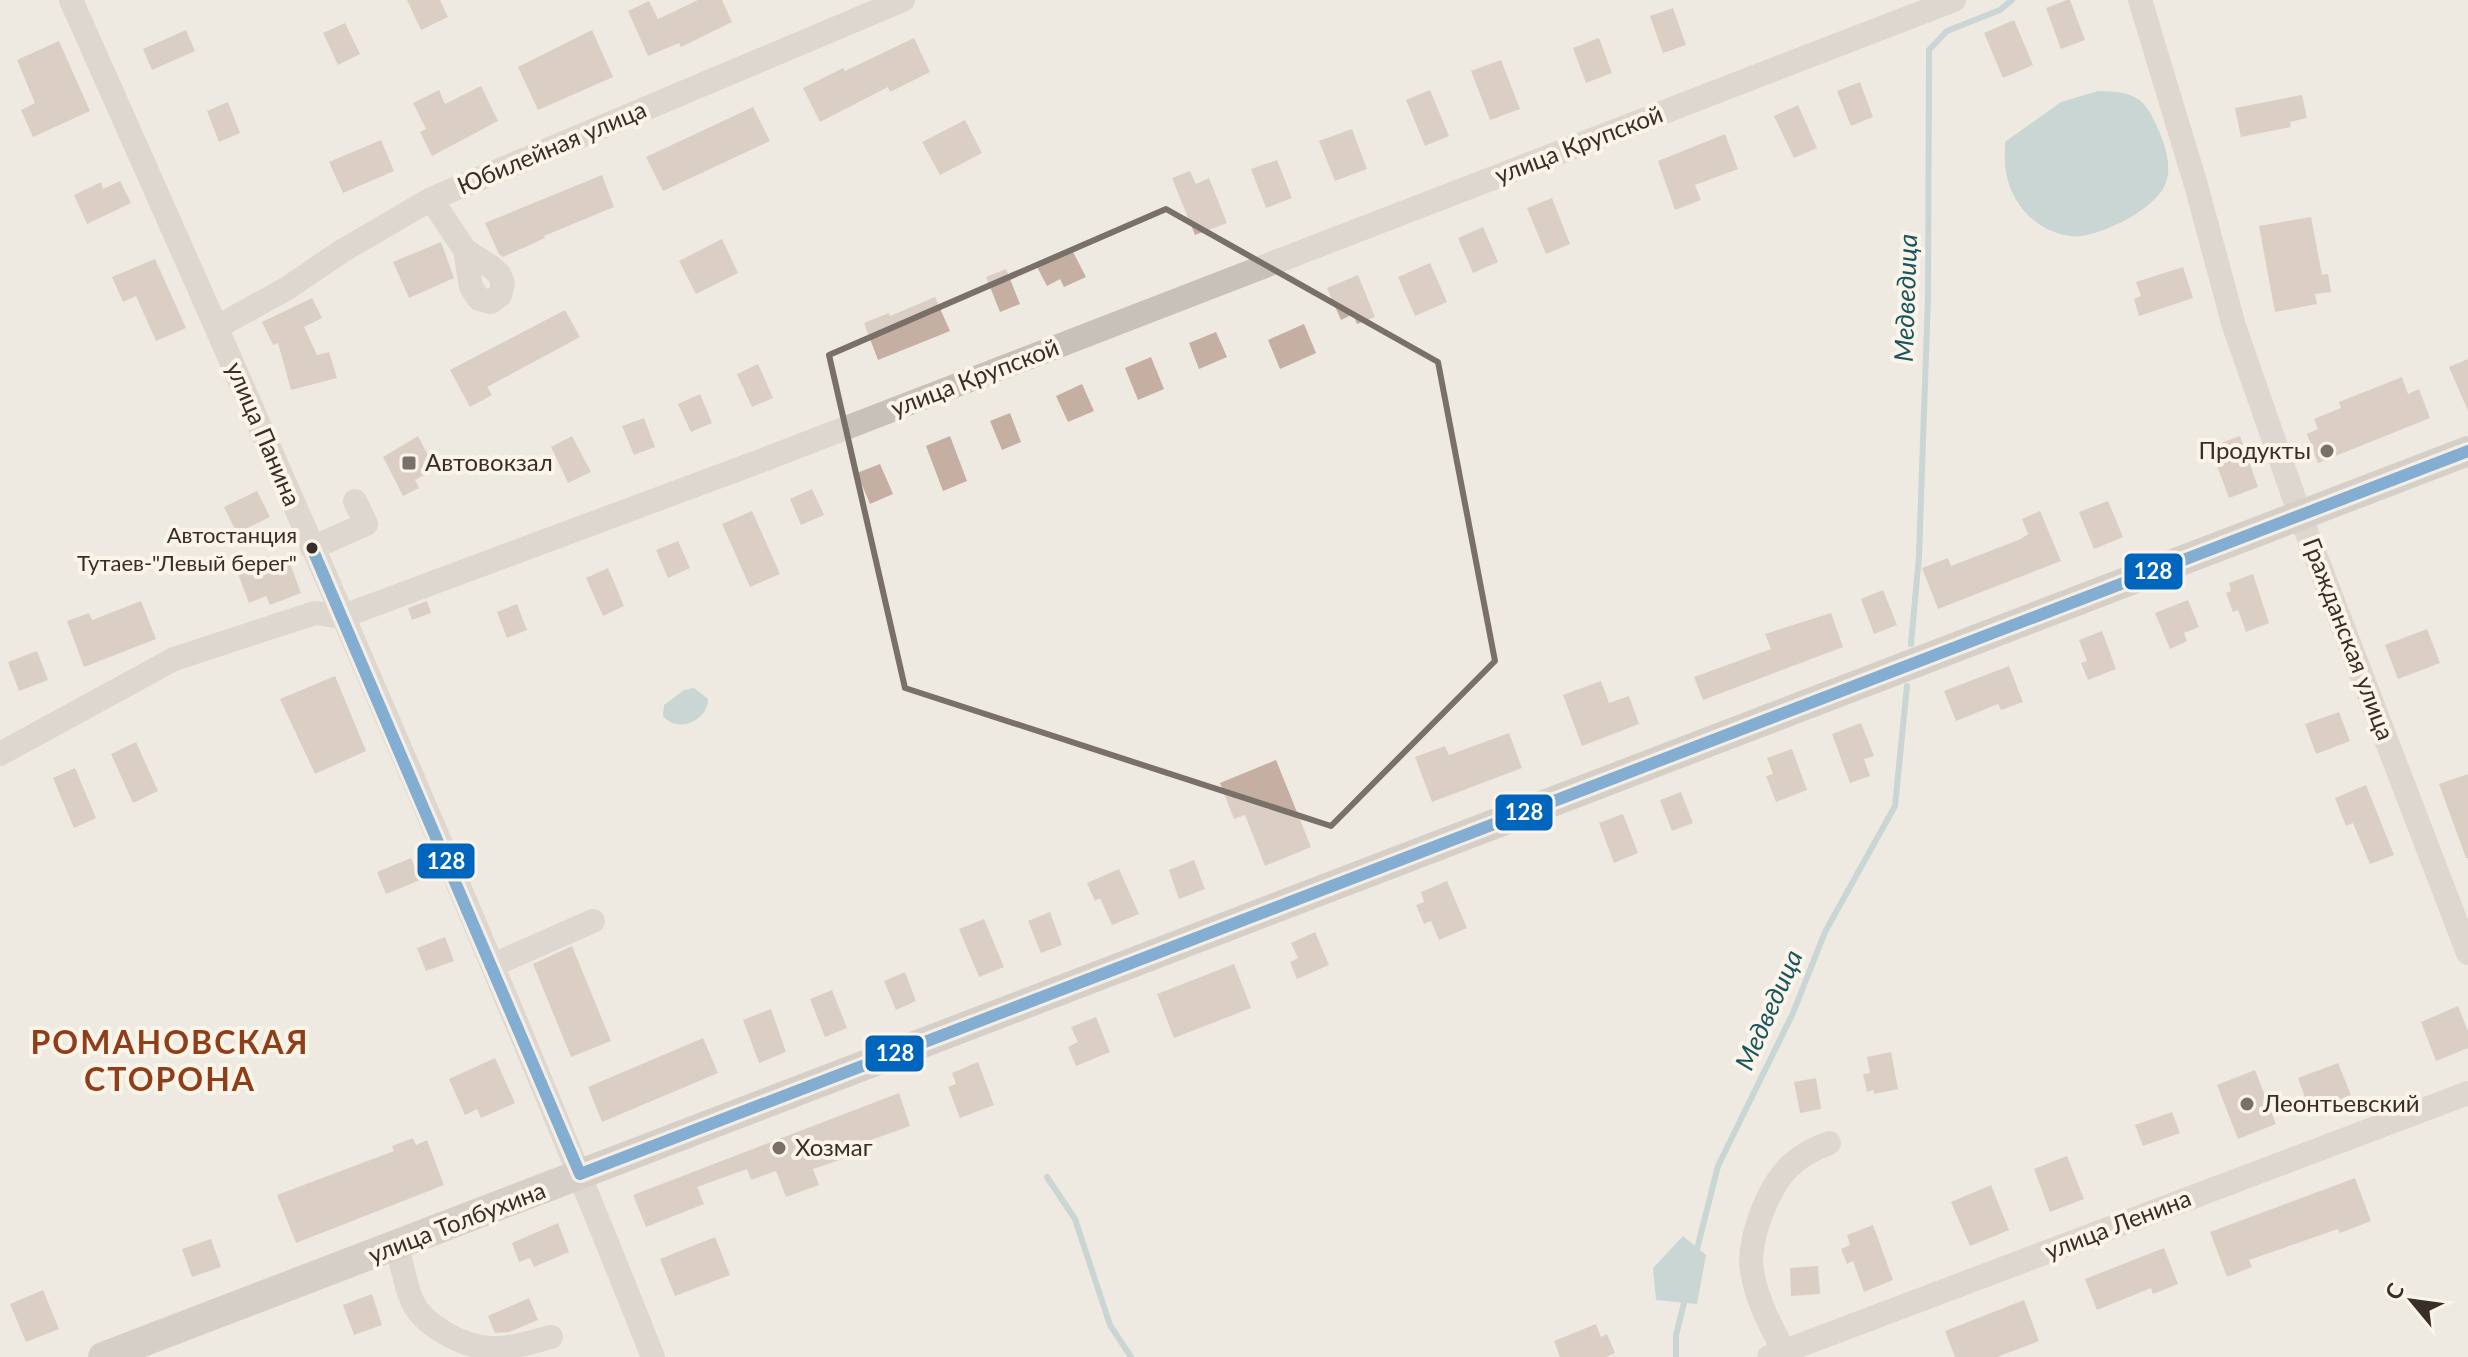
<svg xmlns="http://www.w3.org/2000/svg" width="2468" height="1357" font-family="Lato,sans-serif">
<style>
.water{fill:#9bbfc2}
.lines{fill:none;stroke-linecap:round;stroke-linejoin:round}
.stream{stroke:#9bbfc2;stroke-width:6}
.building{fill:#c4afa2}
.minor{stroke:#c8c1ba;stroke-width:24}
.major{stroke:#b7b0a9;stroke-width:30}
.bus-1-casing{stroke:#fbf4e9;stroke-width:18}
.bus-1{stroke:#0065bd;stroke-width:12}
.marked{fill:none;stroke:#787069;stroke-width:6;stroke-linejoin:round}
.poi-dot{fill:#787069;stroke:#fbf4e9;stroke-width:3}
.bus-dot{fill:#392f28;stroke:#fbf4e9;stroke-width:3}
.labels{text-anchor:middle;stroke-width:8;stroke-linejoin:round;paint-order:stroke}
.bus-label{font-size:22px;fill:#392f28;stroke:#fbf4e9;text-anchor:end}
.street-label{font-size:24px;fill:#392f28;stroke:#fbf4e9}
.poi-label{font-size:24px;fill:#392f28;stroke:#fbf4e9;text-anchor:start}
.water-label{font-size:26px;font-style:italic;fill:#19555f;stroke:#fbf4e9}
.district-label{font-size:32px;font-weight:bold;letter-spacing:2px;fill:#903e19;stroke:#fbf4e9}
.line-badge{stroke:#fbf4e9;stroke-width:3}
.badge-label{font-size:22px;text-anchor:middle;font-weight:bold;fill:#fff}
</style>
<rect width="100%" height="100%" fill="#eeeae2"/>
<!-- water -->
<path class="water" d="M2098,91c35,1 46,4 60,38 7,15 14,37 8,53 -4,14 -21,26 -33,34 -16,9 -45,23 -63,20 -33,-4 -58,-31 -64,-63 -2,-10 -1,-21 -1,-31l56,-40z
M694,688l14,11c0,22 -31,35 -45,17l1,-11 20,-15z
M1683,1236l23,19 -9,49 -41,-4 -3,-32z"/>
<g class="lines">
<!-- stream -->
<path class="stream" d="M1911,644l8,-88 9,-259 1,-247 18,-19 53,-21 12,-10
M1047,1177l28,42 35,106 21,32
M1696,1253l22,-87 75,-153 32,-81 70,-126 12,-120
M1676,1357v-22l10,-40"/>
</g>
<!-- building -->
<path class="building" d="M407,0h33l8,17 -27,13z
M698,0h24l10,22 -51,25 -2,-4 -31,13 -20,-45 21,-10 9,18z
M2067,0h3l15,40 -24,9 -15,-41z
M1673,8l13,37 -23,8 -13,-37z
M2014,20l19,45 -30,13 -19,-45z
M345,23l15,31 -22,11 -15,-32z
M186,30l9,21 -43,19 -9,-21z
M592,30l21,47 -75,33 -20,-43z
M914,38l16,34 -40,20 -2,-5 -68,35 -17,-34 40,-20 2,3z
M1599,38l13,35 -26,10 -13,-35z
M59,41l31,70 -57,26 -12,-27 14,-7 -18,-43z
M1501,60l19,49 -30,11 -19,-49z
M1860,82l13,35 -22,9 -14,-35z
M481,86l17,35 -66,35 -12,-24 6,-3 -13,-26 26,-13 6,14z
M1430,90l19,46 -24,10 -19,-46z
M2302,95l5,23 -17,4 1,5 -50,10 -6,-29z
M228,102l12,31 -21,9 -12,-31z
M1798,105l19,43 -23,10 -20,-42z
M753,107l17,34 -107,50 -17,-34z
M965,120l17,33 -42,22 -18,-33z
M1352,129l15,40 -32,12 -16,-40z
M1725,134l13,35 -43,16 6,15 -26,10 -17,-49z
M381,140l13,31 -51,22 -14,-31z
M1277,160l15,38 -26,10 -15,-39z
M1190,171l6,13 13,-6 18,45 -32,12 -23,-57z
M602,175l12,32 -70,29 1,2 -42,19 -4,-3 -14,-31z
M120,181l11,22 -44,21 -13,-29 27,-13 2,7z
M1552,198l18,46 -24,10 -19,-46z
M2311,217l11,58 6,-1 3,18 -16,2 2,10 -42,8 -16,-86z
M1483,227l15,35 -25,11 -15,-35z
M722,239l16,34 -42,21 -17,-33z
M441,242l13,36 -45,20 -16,-36z
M1071,248l15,29 -22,10 -4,-8 -13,7 -11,-21z
M155,259l31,69 -30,13 -20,-45 -13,6 -11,-25z
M1430,263l17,39 -32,14 -17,-39z
M2183,267l10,31 -54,18 -5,-17 7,-3 -5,-14z
M1006,269l14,35 -20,8 -14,-35z
M1358,275l17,42 -18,7 -4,-10 -12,6 -14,-32z
M935,297l15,34 -72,29 -14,-37 25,-10 1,3z
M312,298l10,20 -18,9 13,28 12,-3 8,26 -46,12 -13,-47 -5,2 -11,-23z
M565,310l15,27 -93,50 5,8 -22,12 -20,-37z
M1304,324l12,29 -36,16 -12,-29z
M1216,332l11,25 -28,12 -10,-26z
M1151,357l13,32 -26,11 -13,-32z
M2468,359v52l-19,-44z
M758,364l15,34 -21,9 -15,-33z
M2402,377l6,17 11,-5 11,29 -112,45 -11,-29 11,-5 -4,-10 27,-11 -2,-6z
M1082,384l12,27 -26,11 -12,-26z
M700,394l12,29 -21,9 -13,-28z
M1010,413l11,29 -19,8 -12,-29z
M644,418l11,29 -21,8 -12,-29z
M418,436l17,33 -20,11 4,8 -16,8 -20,-39z
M572,436l19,36 -23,11 -17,-36z
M950,436l17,45 -24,10 -17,-45z
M2240,436l18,51 -29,11 -19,-51z
M880,464l13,30 -23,10 -13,-31z
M812,489l12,26 -23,10 -11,-26z
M257,491l13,26 -33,16 -13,-26z
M2108,501l15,36 -29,12 -15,-37z
M752,511l28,63 -30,13 -28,-63z
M2040,511l21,50 -123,48 -16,-41 26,-10 3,8 70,-27 7,-5 -6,-15z
M678,541l12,27 -22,10 -12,-28z
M287,555l14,38 -31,12 -4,-9 -17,7 -11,-29z
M608,568l16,38 -21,10 -17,-38z
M2253,574l16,49 -23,9 -8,-22 -5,2 -7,-19 5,-2 -2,-8z
M1883,590l14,35 -23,9 -13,-35z
M2188,600l11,27 -15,6 3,8 -17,8 -15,-36z
M141,601l15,38 -72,28 -17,-46 22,-8 3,7z
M427,601l4,12 -19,7 -4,-12z
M517,604l10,26 -20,8 -10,-26z
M1831,613l12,34 -140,53 -9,-23 77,-28 -6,-15z
M2427,629l13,34 -42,16 -13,-34z
M2102,631l14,38 -28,11 -7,-17 6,-2 -8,-21z
M37,651l11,29 -29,11 -11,-29z
M2009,666l14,36 -22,8 -3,-6 -42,17 -12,-30z
M335,676l31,75 -51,23 -35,-75z
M1601,681l8,22 20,-7 10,28 -57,22 -19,-51z
M2339,712l11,29 -34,13 -11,-30z
M1861,723l13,33 -10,3 6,17 -20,7 -18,-49z
M1509,733l13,35 -90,34 -17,-45 30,-11 4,9z
M136,742l22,49 -25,12 -22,-49z
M1792,749l15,41 -31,12 -10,-26 7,-2 -6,-16z
M1276,760l35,87 -46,19 -20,-51 -11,4 -14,-36z
M75,768l21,50 -22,10 -21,-50z
M2468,774v84h-2l-27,-74z
M2366,785l28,70 -24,9 -17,-41 -7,3 -11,-28z
M1681,792l12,31 -21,8 -12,-31z
M1623,814l15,39 -24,10 -15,-40z
M411,858l9,22 -34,14 -9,-22z
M1194,860l11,29 -26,10 -10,-29z
M1119,869l20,45 -27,11 -12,-27 -5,3 -8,-18z
M1447,881l20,47 -28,12 -8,-19 -7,3 -8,-19 8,-3 -3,-10z
M1050,912l12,33 -21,8 -13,-32z
M984,919l20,48 -25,10 -20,-48z
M1315,932l14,33 -32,14 -7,-17 8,-4 -7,-15z
M445,937l9,24 -28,10 -9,-23z
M572,946l39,95 -40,16 -38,-93z
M1234,964l17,44 -77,30 -17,-44z
M905,972l11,29 -20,9 -12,-29z
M832,990l15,38 -22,9 -15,-38z
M2458,1006l10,25v17l-32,13 -15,-39z
M771,1009l15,43 -27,11 -16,-43z
M1096,1017l14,35 -34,14 -8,-19 10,-5 -7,-15z
M703,1038l15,35 -116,49 -14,-35z
M1891,1052l7,37 -24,5v-4l-7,2 -4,-18 7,-1 -3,-16z
M495,1058l20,45 -34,15 -4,-9 -12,6 -16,-36z
M978,1062l16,43 -34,13 -12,-31 8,-3 -4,-11z
M2338,1063l13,32 -41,16 -12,-33z
M2255,1070l21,54 -38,15 -21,-54z
M1816,1078l5,31 -21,4 -6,-31z
M899,1093l11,33 -50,18 3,8 -50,17 6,16 -33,12 -10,-26 -25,9 -4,-11 -50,18 7,17 -58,23 -13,-32z
M2172,1112l8,21 -37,13 -8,-21z
M413,1138l3,7 11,-5 17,45 -148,58 -19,-48 117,-44 -2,-5z
M2067,1156l17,43 -34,13 -16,-43z
M2355,1178l16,43 -31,12 -2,-4 -89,31 3,7 -25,10 -17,-45z
M1991,1185l18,45 -39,16 -19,-44z
M558,1223l11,29 -35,15 -4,-9 -11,4 -7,-19z
M1873,1225l20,55 -29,12 -11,-31 -6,3 -6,-15 9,-4 -3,-10z
M715,1237l15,38 -55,21 -15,-37z
M211,1239l10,28 -29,10 -10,-28z
M2164,1248l14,36 -25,10 -2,-6 -54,22 -12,-31z
M1818,1266l2,28 -29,2 -1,-28z
M43,1290l16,39 -33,13 -16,-38z
M372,1294l10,31 -28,10 -11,-30z
M529,1298l9,22 -29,12 -14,1 -7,-17z
M2024,1300l15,41 -42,16h-42l-10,-26z
M1596,1324l5,13 6,-3 8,19 -9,4h-46l-6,-16z"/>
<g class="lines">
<!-- minor -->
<path class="minor" d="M71,0c200,449 400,900 582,1357
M2140,0l56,185 38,141 66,189 168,438
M431,199l34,51 6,37 8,12 12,3 9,-7 3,-12 -4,-9 -9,-8 -25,-16
M217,327l69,-38 56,-38 89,-52 472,-199
M312,548l54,-24 -11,-23
M0,754l174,-95 141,-46 26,4 422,-157 1191,-460
M493,965l100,-44
M397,1247c5,17 8,37 15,54 12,25 50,45 78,47 21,1 41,-6 61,-11
M1784,1351c-14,-26 -27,-50 -32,-80 -5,-30 15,-80 35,-102 12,-13 26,-20 42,-26
M1769,1357l699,-264"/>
<!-- major -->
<path class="major" d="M103,1357l2365,-906"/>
<!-- bus-1 casing -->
<g class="bus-1-casing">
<path id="bus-1" d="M312,548l268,626
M580,1174l1888,-723"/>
</g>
<!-- bus-1 -->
<use href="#bus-1" class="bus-1"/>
</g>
<!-- marked area -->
<path d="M0 0H2468V1357H0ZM1166,209l272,153 57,299 -164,165 -426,-138 -76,-333z" fill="#eeeae2" fill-opacity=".55" fill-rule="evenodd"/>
<path class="marked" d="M1166,209l272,153 57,299 -164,165 -426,-138 -76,-333z"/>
<!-- markers -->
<g class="poi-dot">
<circle cx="2327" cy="451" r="8"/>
<rect x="401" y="455" width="16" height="16" rx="4"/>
<circle cx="2247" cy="1104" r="8"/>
<circle cx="779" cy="1148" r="8"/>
</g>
<circle class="bus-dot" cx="312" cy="548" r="7"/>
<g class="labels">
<!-- bus labels -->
<g class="bus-label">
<text x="297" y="543">Автостанция<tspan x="297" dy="28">Тутаев-"Левый берег"</tspan></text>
</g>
<!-- street labels -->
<g class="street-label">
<text transform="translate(1579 145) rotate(-21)" y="8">улица Крупской</text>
<text transform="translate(552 148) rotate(-23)" y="8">Юбилейная улица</text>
<text transform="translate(975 378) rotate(-21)" y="8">улица Крупской</text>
<text transform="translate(263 434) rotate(67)" y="8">улица Панина</text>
<text transform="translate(2348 639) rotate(69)" y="8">Гражданская улица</text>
<text transform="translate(457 1223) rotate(-21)" y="8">улица Толбухина</text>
<text transform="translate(2118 1225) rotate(-21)" y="8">улица Ленина</text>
</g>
<!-- poi labels -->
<g class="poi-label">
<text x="2311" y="459" text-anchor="end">Продукты</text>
<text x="425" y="471">Автовокзал</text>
<text x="2263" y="1112">Леонтьевский</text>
<text x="795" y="1156">Хозмаг</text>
</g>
<!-- water labels -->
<g class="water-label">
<text transform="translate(1906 298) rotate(-88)" y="9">Медведица</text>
<text transform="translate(1769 1010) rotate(-66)" y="9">Медведица</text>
</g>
<!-- district labels -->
<g class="district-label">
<text x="170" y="1054">РОМАНОВСКАЯ<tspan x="170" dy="37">СТОРОНА</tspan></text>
</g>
</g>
<g class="line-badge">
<rect x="2123" y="552" width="61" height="39" rx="8" fill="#0065bd"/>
<rect x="1494" y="793" width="60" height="39" rx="8" fill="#0065bd"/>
<rect x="416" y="842" width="60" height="38" rx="8" fill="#0065bd"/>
<rect x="864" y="1034" width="61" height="39" rx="8" fill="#0065bd"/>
</g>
<g class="badge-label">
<text x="2153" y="579">128</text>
<text x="1524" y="820">128</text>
<text x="446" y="869">128</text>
<text x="895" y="1061">128</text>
</g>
<!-- north arrow -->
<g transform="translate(2412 1301) rotate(299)" stroke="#fbf4e9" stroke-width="6" paint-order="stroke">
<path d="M0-6L14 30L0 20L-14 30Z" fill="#392f28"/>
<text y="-12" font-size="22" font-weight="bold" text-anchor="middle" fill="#392f28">С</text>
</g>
</svg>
